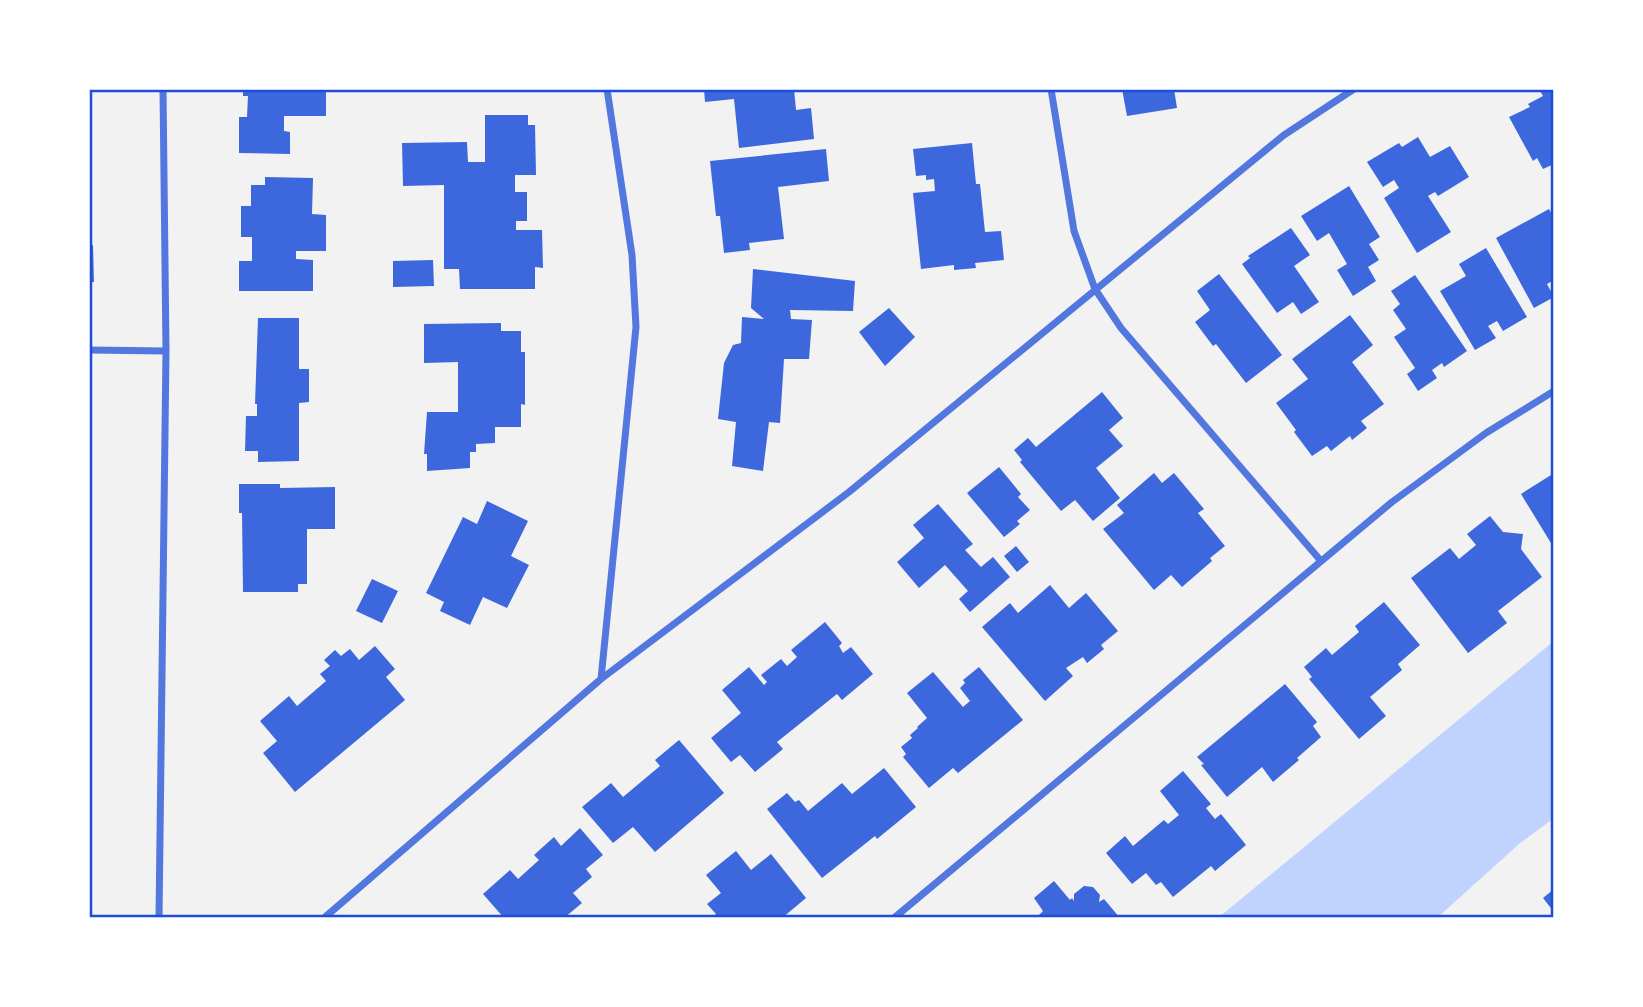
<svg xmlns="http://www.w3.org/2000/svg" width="1643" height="1007" font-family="'Sofia Sans Condensed',sans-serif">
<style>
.water{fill:#bfd3fe}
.building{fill:#3d67dc}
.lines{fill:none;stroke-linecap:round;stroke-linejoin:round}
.minor{stroke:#5277de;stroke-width:7}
.neatline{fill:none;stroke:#1d4ed8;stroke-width:2.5}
</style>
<rect width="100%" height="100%" fill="#f2f2f2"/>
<!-- water -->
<path class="water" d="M1554,641v177l-35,26 -82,74h-219z"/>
<!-- building -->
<path class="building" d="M243,89h83v27h-42v15l6,1v22l-51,-1v-36h8l1,-21h-5z
M704,89h90l2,21 15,-2 3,31 -75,9 -5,-49 -29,3z
M1122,89h52l3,19 -50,8z
M1539,89h15v75l-11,5 -6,-11 -4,3 -24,-44 21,-10 -2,-3 15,-8z
M485,115h43v10h7l1,50h-21v17h12v29h-11v9h26l1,38 -8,-1v22h-75l-1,-20h-15v-84l-41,1 -1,-43 65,-1 1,20h17z
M1418,137l12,20 20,-11 19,31 -31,19 -3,-4 -7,4 23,36 -34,21 -33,-55 15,-10 -5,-8 -11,7 -16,-25 32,-19 3,4z
M972,143l4,41h4l5,48 16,-1 3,29 -29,3 1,5 -22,2v-5l-33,4 -8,-76 22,-2 -1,-12 -8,1v-5l-10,1 -3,-27z
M826,149l3,32 -51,6 6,52 -35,4 1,7 -26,3 -4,-37h-4l-6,-55z
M265,177l48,1 -1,36 14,1v36h-30v8l17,1v31h-74v-30h13v-24h-11v-31h10v-21h14z
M1349,186l31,51 -11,7 10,16 -11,7 8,14 -23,15 -16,-26 10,-6 -18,-31 -12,8 -16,-25z
M1549,209l5,9v62l-7,4 7,13 -20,11 -38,-70z
M1291,228l19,27 -16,11 25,36 -18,12 -8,-12 -16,11 -35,-49 8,-6 -2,-2z
M93,245l1,37h-5v-36z
M1486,248l41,69 -24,14 -6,-10 -9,5 8,12 -21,12 -35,-59 26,-15 -7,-12z
M433,260l1,26 -41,1v-26z
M753,269l102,12 -2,30 -63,-1 1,9 21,1 -3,39h-25l-4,64 -11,-1 -6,49 -31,-5 4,-44 -18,-3 6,-56 9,-18 8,-2 1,-26 22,2 -13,-11z
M1219,274l63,81 -36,28 -30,-39 -3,2 -18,-24 15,-12 -13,-19z
M1415,275l52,76 -23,16 -2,-4 -10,7 5,8 -19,13 -11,-17 8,-6 -21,-31 12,-8 -13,-19 7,-6 -9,-13z
M889,308l26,29 -30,29 -26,-34z
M1350,315l23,30 -21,17 32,42 -23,17 6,7 -15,12 -2,-4 -19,15 -4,-5 -15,10 -18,-24 2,-2 -20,-27 32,-24 -16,-20z
M258,318h41v51h10v33l-10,1v58l-41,1v-11h-13l1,-35h11v-12h-2z
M501,323v8h20v21h4v53l-4,-1v23h-26v16l-19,1v8h-6v16l-43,3v-17h-3l3,-42h31v-50l-34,1v-39z
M1102,392l21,26 -14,12 14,16 -27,22 24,30 -27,23 -18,-21 -14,11 -41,-49 2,-2 -8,-10 14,-12 8,9z
M89,451h3v69h-3z
M999,467l22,27 -3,3 12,13 -13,11 3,3 -16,13 -37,-44z
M1154,473l8,10 12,-10 30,36 -6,4 27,33 -15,12 2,3 -30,26 -11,-12 -17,15 -51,-61 21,-16 -7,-8z
M1551,475l3,4v69l-33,-54z
M239,484h41v4l55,-1v42h-28v55h-9v8h-55l-1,-79h-3z
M487,501l41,20 -17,35 18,9 -22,43 -24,-11 -13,28 -30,-14 4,-9 -18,-9 37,-76 14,7z
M938,504l35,40 -8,6 16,17 12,-10 17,20 -40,35 -11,-13 9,-8 -23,-26 -26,23 -22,-26 27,-24 -11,-13z
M1490,516l13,16 20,2 -2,15 21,28 -44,34 9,12 -39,30 -57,-75 39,-30 9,11 17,-14 -9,-11z
M1016,546l13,16 -12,10 -13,-16z
M372,579l26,12 -16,32 -26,-12z
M1050,585l19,23 17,-15 32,38 -17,14 3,4 -17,14 -4,-6 -17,11 7,8 -28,25 -63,-74 28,-24 8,10z
M1384,602l36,43 -22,19 4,6 -32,27 16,19 -27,23 -50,-60 3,-2 -8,-10 22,-19 6,7 27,-23 -4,-6z
M825,622l17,21 -3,3 4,7 8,-6 22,27 -31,26 -5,-6 -60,48 6,7 -28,23 -15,-17 -9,7 -20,-24 30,-25 -19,-23 27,-23 15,18 3,-3 -6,-7 20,-16 6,7 10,-9 -6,-7z
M375,646l20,23 -9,8 19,23 -110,92 -32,-39 14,-12 -17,-20 29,-25 8,10 29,-25 -6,-7 10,-8 -6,-6 11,-10 6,6 9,-7 9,11z
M979,667l44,53 -65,53 -5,-5 -24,20 -26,-31 3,-3 -5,-7 11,-9 -2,-3 8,-7 -1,-1 10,-9 -20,-25 26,-21 30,35 7,-6 -10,-13 5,-5 -2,-3z
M1285,684l32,38 -4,4 8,11 -24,21 2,2 -26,22 -11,-15 -35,30 -26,-32 3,-1 -7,-7z
M679,740l45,53 -69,59 -22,-25 -20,16 -31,-36 29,-24 12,14 37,-31 -5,-6z
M884,768l32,39 -39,32 -2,-3 -53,42 -55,-69 20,-16 8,9 4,-2 9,11 34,-28 10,11z
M1183,771l28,33 -5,4 9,11 6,-5 25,31 -31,26 -4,-5 -38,31 -12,-15 -5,3 -10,-12 -14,11 -26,-31 19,-17 8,10 31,-26 4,4 11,-9 -19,-24z
M580,828l23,27 -17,14 6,8 -19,16 9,10 -18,15h-60l-21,-24 27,-24 8,9 21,-19 -5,-5 20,-18 7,9z
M736,851l15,19 20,-16 35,44 -24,20h-67l-2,-2 3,-2 -9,-10 14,-11 -15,-18z
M1054,881l16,19 2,-2 2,3v-7l10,-8 9,1 7,8 -1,7 5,-3 16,19h-30l-3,-3 -3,3h-48l7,-7 -9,-13z
M1554,889v23l-11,-14z"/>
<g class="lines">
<!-- minor -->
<path class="minor" d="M1051,89l23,142 21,58 26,39 200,233
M89,350l77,1
M601,679l35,-352 -4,-72 -25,-166
M159,918l7,-567 -3,-262
M324,918l277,-239 248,-187 435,-357 70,-46
M894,918l498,-416 94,-69 68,-42"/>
</g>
<!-- border -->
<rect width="1643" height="1007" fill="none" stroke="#ffffff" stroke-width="182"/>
<rect x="91" y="91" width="1461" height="825" class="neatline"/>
</svg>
